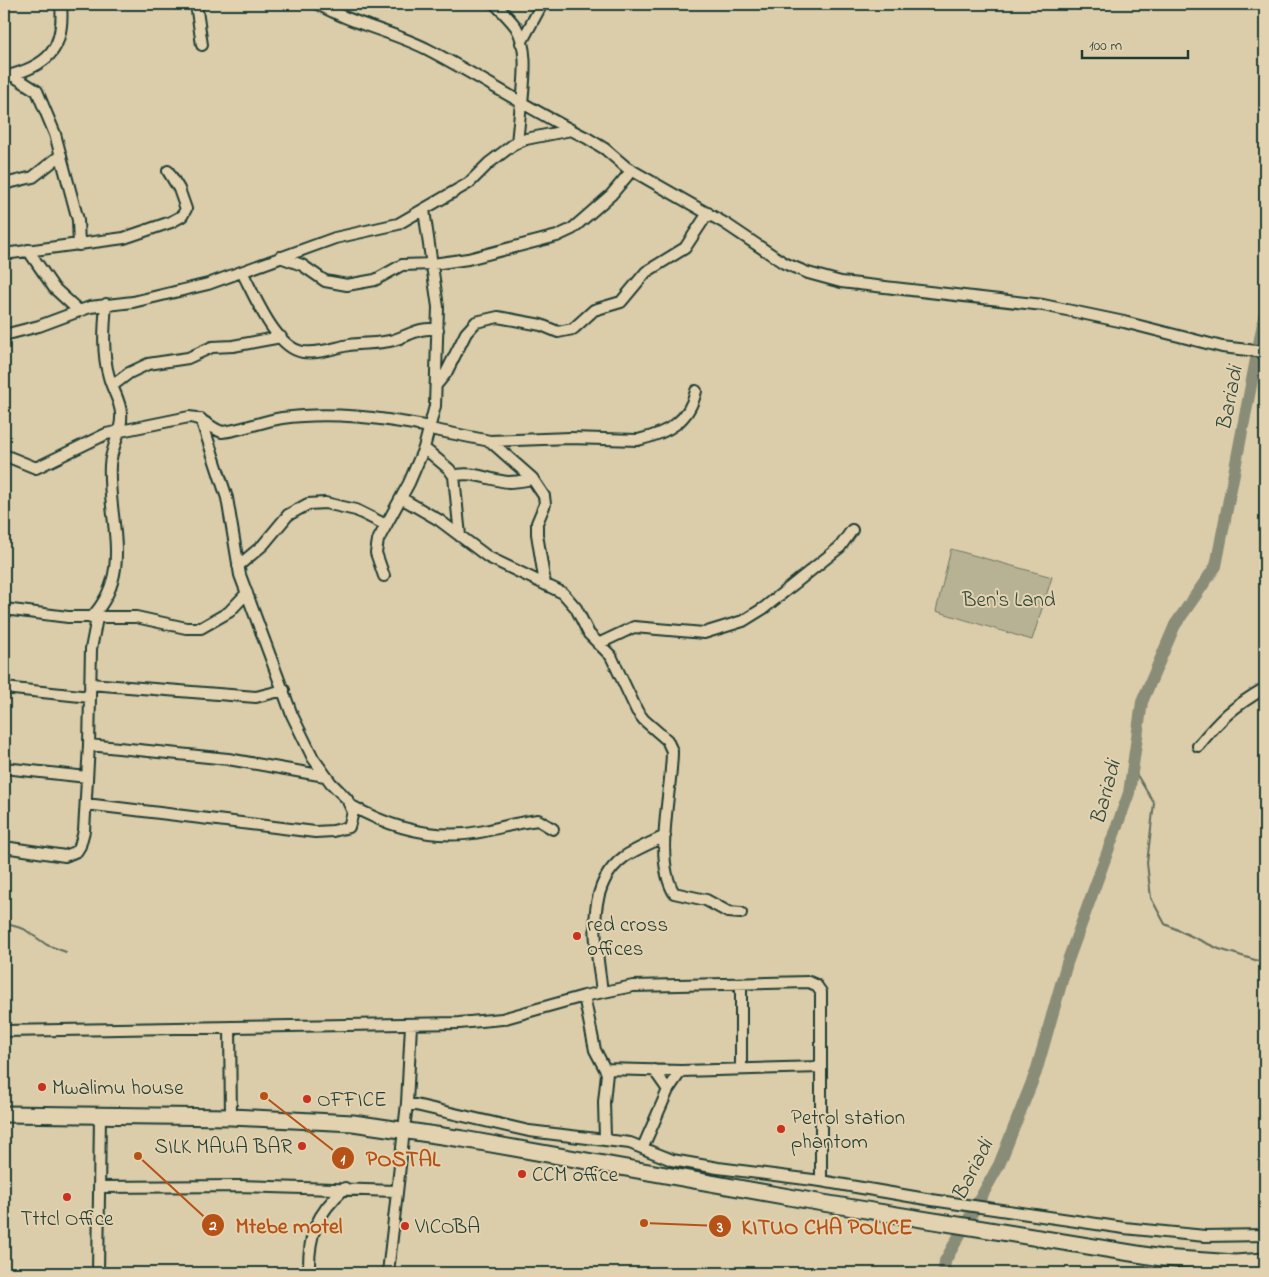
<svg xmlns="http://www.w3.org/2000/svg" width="1269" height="1277" font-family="'Indie Flower',sans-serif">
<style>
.green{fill:#b8b294;stroke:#6c7864}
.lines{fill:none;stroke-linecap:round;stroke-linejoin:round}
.stream{stroke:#5f6d5c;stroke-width:2}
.river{stroke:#898d77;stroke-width:12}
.minor-casing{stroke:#1f3d34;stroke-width:14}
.highway-casing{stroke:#1f3d34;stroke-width:19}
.minor{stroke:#e3d2af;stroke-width:10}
.highway{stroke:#e3d2af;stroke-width:15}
.poi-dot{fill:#c8321e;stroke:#e3d2af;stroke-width:2}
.labels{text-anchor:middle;stroke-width:4;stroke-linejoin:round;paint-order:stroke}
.park-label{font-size:21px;fill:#2e493e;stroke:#e3d2af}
.poi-label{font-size:21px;fill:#1f3d34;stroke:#e3d2af;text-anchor:start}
.water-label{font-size:22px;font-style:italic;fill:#2f493e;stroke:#e3d2af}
.leader{fill:none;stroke:#b65216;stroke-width:2}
.callout-dot{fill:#b65216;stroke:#e3d2af;stroke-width:2}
.mark-label{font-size:15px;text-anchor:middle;font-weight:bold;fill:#fff}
.callout-label{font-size:22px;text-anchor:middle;font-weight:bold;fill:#b65216;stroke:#e3d2af;stroke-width:4;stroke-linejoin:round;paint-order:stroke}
</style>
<rect width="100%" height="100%" fill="#dbccaa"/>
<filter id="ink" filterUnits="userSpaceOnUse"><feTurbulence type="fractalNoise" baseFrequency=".02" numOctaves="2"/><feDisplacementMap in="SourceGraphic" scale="10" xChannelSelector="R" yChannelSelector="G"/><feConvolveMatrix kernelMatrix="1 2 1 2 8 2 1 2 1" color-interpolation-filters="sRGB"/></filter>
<g filter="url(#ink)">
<!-- green -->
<path class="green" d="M951,549l101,28 -20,63 -96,-29z"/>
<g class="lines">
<!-- stream -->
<path class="stream" d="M1132,767l22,36 -7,60 4,35 14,26 54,25 46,14
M4,923l20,6 23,16 19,7"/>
<!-- river -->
<path class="river" d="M944,1273l1,-12 54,-96 37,-93 31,-109 62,-170 13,-91 33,-77 41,-59 49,-253"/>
<!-- minor casing -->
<g class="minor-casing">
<path id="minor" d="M196,4l6,41
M318,4c34,20 73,27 109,45 54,28 105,62 160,89l18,11 21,18 100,57 58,39 24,10 33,9 202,23 81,17 98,25 43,5
M495,4c7,7 15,15 21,23 13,22 8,53 6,77
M521,43l21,-39
M12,75l25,16 18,43 23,86 1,25
M4,77c44,-11 61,-27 57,-73
M517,143l4,-40
M4,184l29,-7 28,-22
M28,250l26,38 24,22
M4,254l120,-16 47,-16 11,-6 4,-7 -7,-20 -11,-18
M280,257l22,8 23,16 22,4 28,-5 27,-15 31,-1 35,-5 89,-23 15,-7 39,-34 21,-25
M242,272c12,22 33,76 61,80 15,2 31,-4 46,-7 15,-2 31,-1 45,-5 16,-5 27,-14 44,-10
M4,335l35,-9 51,-19 43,-5 75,-18 127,-46 63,-14 71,-41 20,-20 25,-19 12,-5 45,-9
M437,384l9,-11 20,-40 10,-11 22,-5 43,8 17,7 15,-3 21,-19 27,-8 25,-30 39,-24 23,-35
M112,386l17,-13 19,-9 40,-6 24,-11 21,-1 48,-9
M430,429l60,12 42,37 12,18 1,8 -8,19v11l8,50
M490,441l80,-3 68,2c29,-7 51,-18 58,-49
M424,448l25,21 5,7 6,60
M4,455l32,13 70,-34 83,-17c13,0 21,11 33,15 20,-2 40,-11 60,-14 49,-7 100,0 148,9
M454,476c17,-6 38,5 55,6 8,0 17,-2 24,-3
M401,498l38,22 49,37 75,36 13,15 13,26 22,22 26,55 7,9 23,20 5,11c0,40 -19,107 2,142l32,7 22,12 13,1
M238,566l25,-21 25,-30 20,-11 17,-1 31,7 30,15
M384,576l-8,-23 2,-13 31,-57 15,-35 11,-42 3,-99 -14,-97
M4,609l64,8h68l50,11h15l28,-16 18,-19
M91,618c44,-47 16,-97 19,-153 1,-18 13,-34 11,-52 -1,-13 -9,-24 -12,-36 -7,-23 -5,-50 -3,-73
M598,644l36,-17 70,6 39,-12 21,-13 76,-61 12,-17
M90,684l166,13 28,-7
M4,688l86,9
M89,745l139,14 97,17
M1198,746c24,-29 35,-39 67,-58
M4,768l83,9
M86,804l229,28 18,-1 16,-4 4,-15 -6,-13 -16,-16 -18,-25 -21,-43 -52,-140 -13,-77 -26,-79
M352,806c41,23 86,35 133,25 18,-4 35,-9 53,-11l15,9
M4,847l61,9 12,-5 3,-5 4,-15 5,-86 2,-96 6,-31
M602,992c-5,-44 -20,-104 22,-135 12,-8 27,-14 41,-21
M584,996l11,54 12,23 -3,29 1,36
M230,1027l1,90
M4,1031l455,-8 43,-4 82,-23 49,-10 176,-4 7,3 5,7v189
M605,1069l76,2 140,-4
M741,1069v-84
M654,1070l14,20
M407,1103l122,28 101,12 42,17 46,8 103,13 111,19 192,28 81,8 60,-1
M643,1147l25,-57 13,-19
M99,1187l140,-1 157,5
M98,1273l2,-158
M309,1273c-1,-38 7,-59 36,-85
M388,1273l19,-170 4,-78"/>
</g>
<!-- highway casing -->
<g class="highway-casing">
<path id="highway" d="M4,1114l227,3 122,6 110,16 360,64 339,55 73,5 30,-2"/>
</g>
<!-- minor -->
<use href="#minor" class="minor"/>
<!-- highway -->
<use href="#highway" class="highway"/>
</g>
</g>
<!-- markers -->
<g class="poi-dot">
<circle cx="577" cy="936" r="5"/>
<circle cx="42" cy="1087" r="5"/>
<circle cx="307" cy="1099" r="5"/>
<circle cx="781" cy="1129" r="5"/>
<circle cx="302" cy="1146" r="5"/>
<circle cx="522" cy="1174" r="5"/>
<circle cx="67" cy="1197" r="5"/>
<circle cx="405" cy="1226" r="5"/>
</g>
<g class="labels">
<!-- park labels -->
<g class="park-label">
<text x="1009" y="606">Ben's Land</text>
</g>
<!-- poi labels -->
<g class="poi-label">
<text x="587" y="931">red cross<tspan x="587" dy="24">offices</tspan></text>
<text x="52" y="1094">Mwalimu house</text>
<text x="317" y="1106">OFFICE</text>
<text x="791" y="1124">Petrol station<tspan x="791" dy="24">phantom</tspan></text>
<text x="292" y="1153" text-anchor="end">SILK MAUA BAR</text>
<text x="532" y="1181">CCM office</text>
<text x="67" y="1225" text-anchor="middle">Tttcl Office</text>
<text x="415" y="1233">VICOBA</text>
</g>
<!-- water labels -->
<g class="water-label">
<text transform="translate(1228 398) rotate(-79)" y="8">Bariadi</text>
<text transform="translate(1104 792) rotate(-75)" y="8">Bariadi</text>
<text transform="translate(971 1169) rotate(-63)" y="8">Bariadi</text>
</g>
</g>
<!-- callouts -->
<path class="leader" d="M264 1096L343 1158M138 1156L213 1225M644 1223L720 1226"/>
<g class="callout-dot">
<circle cx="264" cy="1096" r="5"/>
<circle cx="138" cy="1156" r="5"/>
<circle cx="644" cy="1223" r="5"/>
<circle cx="343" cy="1158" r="12"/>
<circle cx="213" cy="1225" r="12"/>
<circle cx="720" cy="1226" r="12"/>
</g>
<g class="mark-label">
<text x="343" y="1164">1</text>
<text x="213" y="1230">2</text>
<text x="720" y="1232">3</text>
</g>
<g class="callout-label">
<text x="403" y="1166">POSTAL</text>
<text x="289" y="1233">Mtebe motel</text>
<text x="827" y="1234">KITUO CHA POLICE</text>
</g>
<!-- margin -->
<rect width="1269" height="1277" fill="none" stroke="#e3d2af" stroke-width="20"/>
<rect x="10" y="10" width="1249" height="1257" fill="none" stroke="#1f3d34" stroke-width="2" filter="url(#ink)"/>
<!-- scale -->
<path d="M1082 50v8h106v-8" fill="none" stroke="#1f3d34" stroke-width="2.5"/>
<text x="1089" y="50" font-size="15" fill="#1f3d34" stroke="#e3d2af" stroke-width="4" paint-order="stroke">100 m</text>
</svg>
